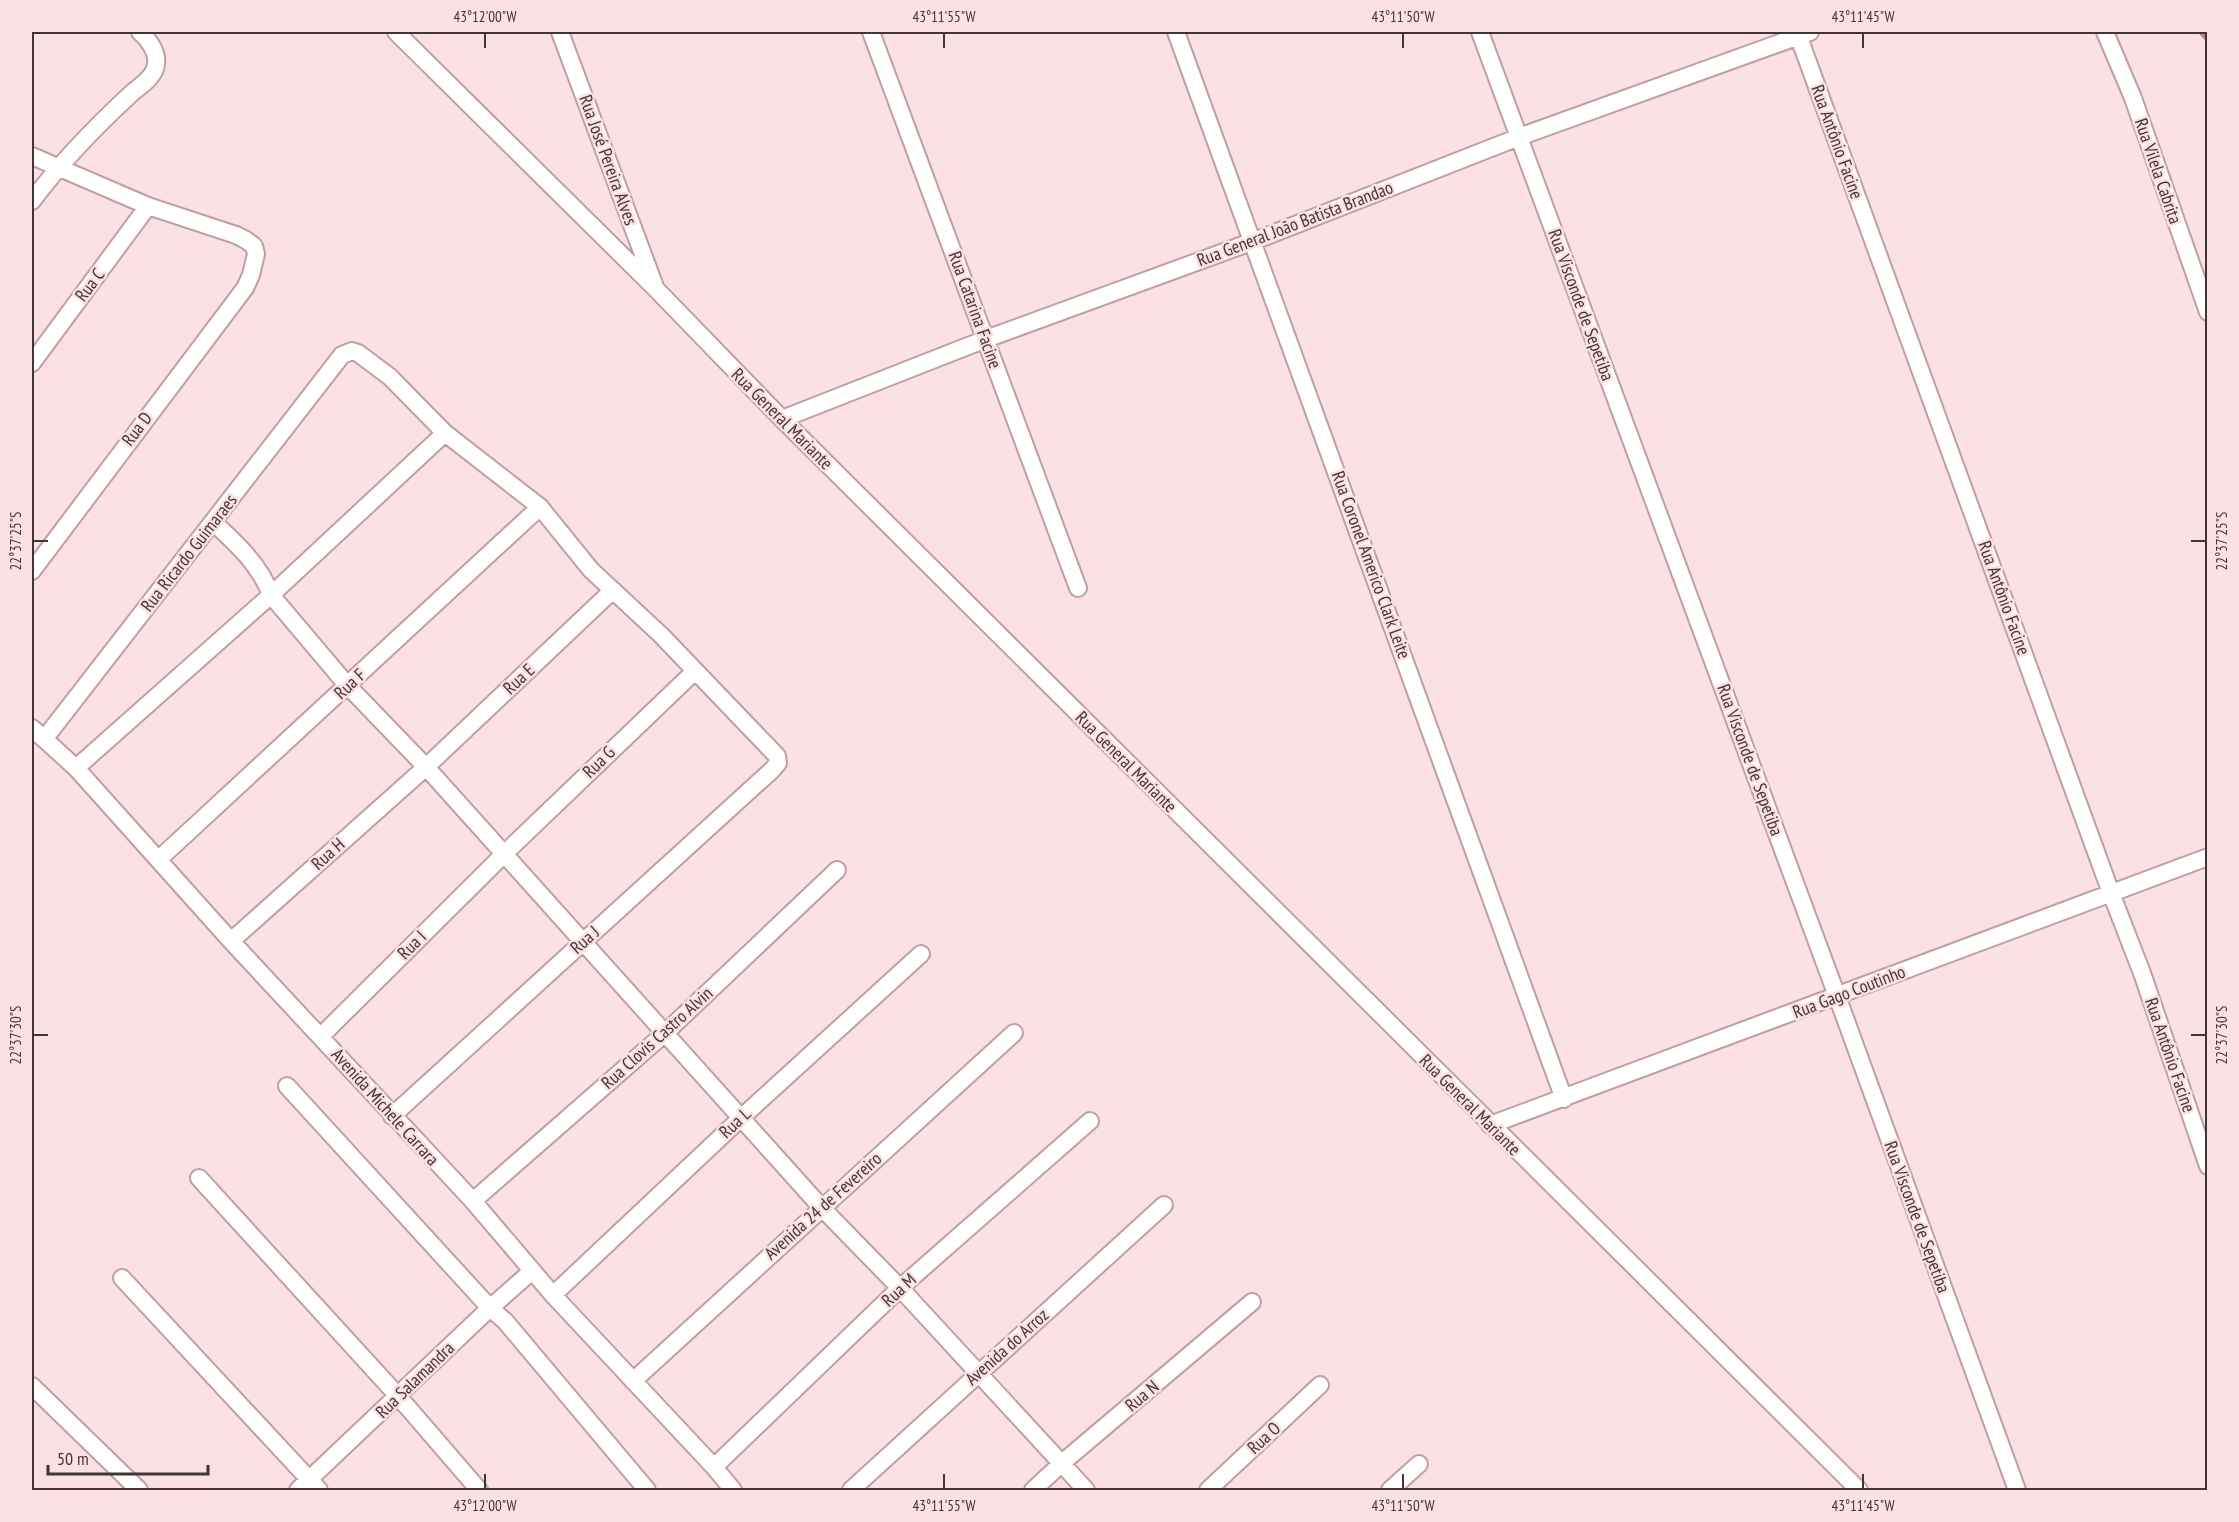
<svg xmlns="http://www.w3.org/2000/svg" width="2239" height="1522" font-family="'PT Sans Narrow',sans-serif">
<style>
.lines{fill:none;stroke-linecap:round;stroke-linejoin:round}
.stream{stroke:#d07a87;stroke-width:7}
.street-casing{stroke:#bf9fa3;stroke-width:20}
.street{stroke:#fff;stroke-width:16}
.ticks{fill:none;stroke:#423536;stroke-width:2}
.labels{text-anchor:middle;stroke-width:5;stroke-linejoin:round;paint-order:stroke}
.street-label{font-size:18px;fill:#423536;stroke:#fce1e4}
.neatline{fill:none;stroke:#423536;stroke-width:2}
.ticks-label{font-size:15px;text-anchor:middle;fill:#423536}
</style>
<rect width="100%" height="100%" fill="#fce1e4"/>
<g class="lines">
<!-- stream -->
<path class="stream" d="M2202,32l6,6"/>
<!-- street casing -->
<g class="street-casing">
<path id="street" d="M396,32l259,256 127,131 1077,1071
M560,32l94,252
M871,32l207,556
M1176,32l388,1067
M1480,32l357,964 180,494
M1797,32l314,861 31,80 66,193
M2105,32l28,66 75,214
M32,156l116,50 88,29 10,5 8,6 2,8 -5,21 -6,13 -213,283
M32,201c30,-40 64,-75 101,-109 9,-7 22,-16 23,-28 2,-12 -8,-25 -16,-32
M32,363l116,-157
M782,419l204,-80 268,-98 265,-104 291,-105
M213,522c23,21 47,43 58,73l76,90 79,82 395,440 79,81 186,202
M32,728l44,40 155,173 242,260 80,94 161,172 19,23
M45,738l297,-383 10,-4 6,2 32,24 55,56 95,74 51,63 70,65 116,121 1,7 -6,7 -380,346
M76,768l195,-173 174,-162
M159,859l381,-352
M231,941l195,-174 187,-177
M321,1036l183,-182 191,-183
M287,1086l203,222 15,13 142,169
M1490,1125l718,-268
M199,1178l199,218 81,94
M473,1201l191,-167 173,-164
M122,1278l197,212
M553,1295l189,-178 179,-163
M633,1381l381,-348
M32,1386l107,104
M714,1467l186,-179 190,-167
M298,1490l192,-182 42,-37
M851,1490l313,-285
M1033,1490l29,-27 190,-161
M1208,1490l112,-105
M1390,1490l29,-26"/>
</g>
<!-- street -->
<use href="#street" class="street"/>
</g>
<!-- ticks -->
<path class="ticks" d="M485,33v15M944,33v15M1403,33v15M1863,33v15M33,541h15M2191,541h15M33,1035h15M2191,1035h15M485,1474v15M944,1474v15M1403,1474v15M1863,1474v15"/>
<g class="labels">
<!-- street labels -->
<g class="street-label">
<text transform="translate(1837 142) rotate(70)" y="6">Rua Antônio Facine</text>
<text transform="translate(608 160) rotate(70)" y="6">Rua José Pereira Alves</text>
<text transform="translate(2158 171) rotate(71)" y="6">Rua Vilela Cabrita</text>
<text transform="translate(1295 224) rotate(-21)" y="6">Rua General João Batista Brandao</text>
<text transform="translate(90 285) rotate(-53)" y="6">Rua C</text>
<text transform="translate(1581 305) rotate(70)" y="6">Rua Visconde de Sepetiba</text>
<text transform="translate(975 310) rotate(70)" y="6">Rua Catarina Facine</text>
<text transform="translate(782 419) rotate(45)" y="6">Rua General Mariante</text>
<text transform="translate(137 429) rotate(-53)" y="6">Rua D</text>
<text transform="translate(189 553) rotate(-52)" y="6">Rua Ricardo Guimaraes</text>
<text transform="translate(1371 565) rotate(70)" y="6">Rua Coronel Americo Clark Leite</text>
<text transform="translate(2004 598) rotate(70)" y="6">Rua Antônio Facine</text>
<text transform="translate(519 679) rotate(-43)" y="6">Rua E</text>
<text transform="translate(350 684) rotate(-43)" y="6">Rua F</text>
<text transform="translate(1750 760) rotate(70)" y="6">Rua Visconde de Sepetiba</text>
<text transform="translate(599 762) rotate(-44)" y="6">Rua G</text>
<text transform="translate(1126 762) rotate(45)" y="6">Rua General Mariante</text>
<text transform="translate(328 854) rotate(-42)" y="6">Rua H</text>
<text transform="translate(585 940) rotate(-42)" y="6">Rua J</text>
<text transform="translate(412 945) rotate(-45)" y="6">Rua I</text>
<text transform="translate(1849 992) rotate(-21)" y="6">Rua Gago Coutinho</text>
<text transform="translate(657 1038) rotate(-42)" y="6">Rua Clovis Castro Alvin</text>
<text transform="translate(2170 1055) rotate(71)" y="6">Rua Antônio Facine</text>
<text transform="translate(1470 1105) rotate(45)" y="6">Rua General Mariante</text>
<text transform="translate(385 1107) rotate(48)" y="6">Avenida Michele Carrara</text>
<text transform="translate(735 1123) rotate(-43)" y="6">Rua L</text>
<text transform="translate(823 1206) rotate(-42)" y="6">Avenida 24 de Fevereiro</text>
<text transform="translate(1917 1217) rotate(70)" y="6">Rua Visconde de Sepetiba</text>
<text transform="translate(899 1290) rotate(-43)" y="6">Rua M</text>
<text transform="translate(1007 1347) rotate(-42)" y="6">Avenida do Arroz</text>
<text transform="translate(415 1380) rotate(-44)" y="6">Rua Salamandra</text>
<text transform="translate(1142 1396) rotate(-40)" y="6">Rua N</text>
<text transform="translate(1264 1438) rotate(-43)" y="6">Rua O</text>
</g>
</g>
<!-- border -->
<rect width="2239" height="1522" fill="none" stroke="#fce1e4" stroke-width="66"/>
<!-- scale -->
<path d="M48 1465v9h160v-9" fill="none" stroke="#423536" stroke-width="3"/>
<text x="57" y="1465" font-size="18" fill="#423536" stroke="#fce1e4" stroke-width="4.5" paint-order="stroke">50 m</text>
<rect x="33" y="33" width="2173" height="1456" class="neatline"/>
<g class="ticks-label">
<text x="485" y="22">43°12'00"W</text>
<text x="944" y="22">43°11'55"W</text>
<text x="1403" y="22">43°11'50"W</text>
<text x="1863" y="22">43°11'45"W</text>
<text transform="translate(16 541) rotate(-90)" y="5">22°37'25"S</text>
<text transform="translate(2222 541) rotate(-90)" y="5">22°37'25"S</text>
<text transform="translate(16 1035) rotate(-90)" y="5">22°37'30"S</text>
<text transform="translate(2222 1035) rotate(-90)" y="5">22°37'30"S</text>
<text x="485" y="1511">43°12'00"W</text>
<text x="944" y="1511">43°11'55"W</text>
<text x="1403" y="1511">43°11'50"W</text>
<text x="1863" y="1511">43°11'45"W</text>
</g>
</svg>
